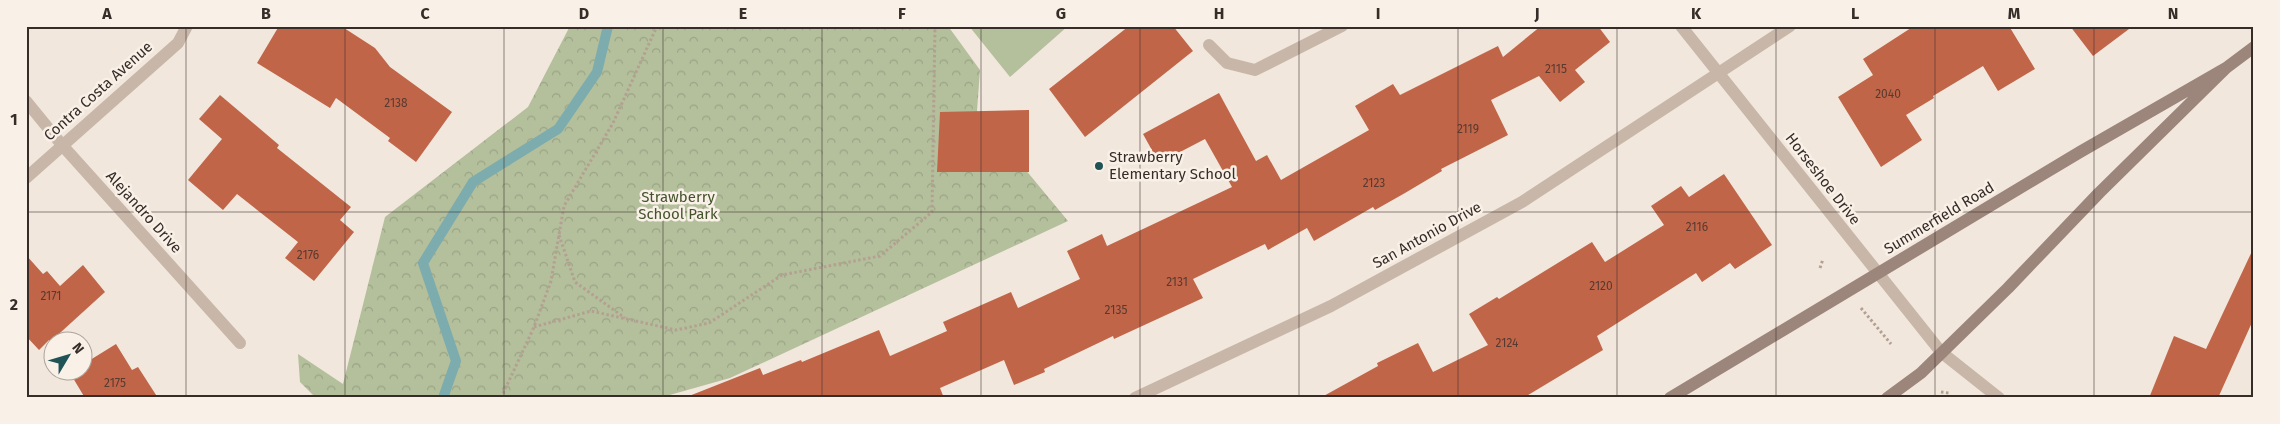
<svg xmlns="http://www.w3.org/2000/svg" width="2280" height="424" font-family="'Fira Sans',sans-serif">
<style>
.park{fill:url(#park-crowns)}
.pitch{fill:#b4bf9c}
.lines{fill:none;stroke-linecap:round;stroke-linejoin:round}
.stream{stroke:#7cacad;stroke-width:10}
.building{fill:#c16549}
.path{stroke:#b4a092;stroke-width:3;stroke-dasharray:2.5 2.5;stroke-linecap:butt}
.lane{stroke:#c8b6a8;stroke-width:12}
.street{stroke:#c8b6a8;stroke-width:12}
.secondary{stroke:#9c857a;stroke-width:12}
.grid{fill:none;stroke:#362c28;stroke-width:1;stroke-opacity:0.55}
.poi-dot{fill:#1f5355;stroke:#f9f1e8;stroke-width:2}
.labels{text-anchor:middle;stroke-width:5;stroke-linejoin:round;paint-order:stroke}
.number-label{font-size:12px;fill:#593a30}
.street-label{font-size:15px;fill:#362c28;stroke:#f9f1e8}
.poi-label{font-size:15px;fill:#362c28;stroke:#f9f1e8;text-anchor:start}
.park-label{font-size:15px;fill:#45532d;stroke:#f9f1e8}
.neatline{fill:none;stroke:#362c28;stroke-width:2}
.grid-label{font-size:16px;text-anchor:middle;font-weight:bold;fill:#362c28}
</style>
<defs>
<pattern id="park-crowns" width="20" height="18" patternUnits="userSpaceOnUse" patternTransform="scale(1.25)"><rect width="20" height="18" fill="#b4bf9c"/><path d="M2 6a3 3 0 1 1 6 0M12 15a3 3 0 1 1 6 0" fill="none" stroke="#9ba486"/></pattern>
</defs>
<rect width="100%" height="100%" fill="#f1e7dc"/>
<!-- park -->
<path class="park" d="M570,26h378l32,44 -3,41 91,110 -338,157 -71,20h-343l-16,-16 -2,-28 45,30 42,-167 143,-110z"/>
<!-- pitch -->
<path class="pitch" d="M969,26h99l-58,51z"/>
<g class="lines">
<!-- stream -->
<path class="stream" d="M443,398l13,-37 -33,-98 50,-81 85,-53 39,-57 11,-46"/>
</g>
<!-- building -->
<path class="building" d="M279,26h62l34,22 15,19 62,45 -36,50 -28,-21 2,-3 -54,-40 -6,10 -73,-45z
M1129,26h44l20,25 -108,86 -36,-48z
M1541,26h57l12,16 -35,28 10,12 -25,20 -21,-26 -48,24 17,35 -67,34 1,2 -37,22 -30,17 -2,-3 -59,34 -7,-13 -39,22 -3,-6 -72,35 10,19 -89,41 -1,-3 -69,33 1,3 -31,13 -10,-25 -64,28 4,10h-254l-1,-2 71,-28 3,7 38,-15 1,2 77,-32 11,26 57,-25 -4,-9 68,-30 7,16 62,-29 -13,-28 35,-17 5,12 125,-59 -27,-48 -46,24 -16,-29 76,-41 37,68 11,-6 14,25 88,-50 -14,-24 38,-22 7,11 98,-49 5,11z
M1914,26h95l26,43 -37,22 -15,-25 -50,30 1,2 -28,17 16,25 -41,27 -43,-70 35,-22 -10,-16z
M2070,26h63l-40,30z
M220,95l59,50 -2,3 74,59 -11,13 14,12 -40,49 -29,-23 13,-16 -61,-48 -14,16 -35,-30 34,-41 -23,-20z
M1029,110v62h-92l3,-60z
M1724,174l48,71 -37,24 -5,-6 -28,19 -6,-9 -99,63 6,14 -80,48h-203l58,-32 -1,-3 41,-20 15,29 55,-27 -19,-31 28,-17 2,2 93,-57 13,20 59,-37 -13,-19 30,-20 8,11z
M2254,247v71l-36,80h-69l25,-62 32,13z
M26,255l17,19 4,-3 13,15 23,-21 22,27 -55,50 -1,-2 -10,10 -13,-14z
M116,344l16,26 6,-3 20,31h-73l-15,-25 12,-1v-7z"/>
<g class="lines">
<!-- path -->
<path class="path" d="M559,235l16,47 50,36
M1820,268l3,-9
M1861,308l30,36
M534,327l57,-16 85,19 33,-7 73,-48 98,-19 52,-44 3,-186
M1941,392l8,1
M501,398l33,-71 17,-46 13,-75 49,-83 44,-97"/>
<!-- lane -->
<path class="lane" d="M1209,45l18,18 28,7 87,-44"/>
<!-- street -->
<path class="street" d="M1681,26l260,326 58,46
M26,101l36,44 178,198
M26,178l152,-135 9,-17
M1135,398l196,-92 191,-104 268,-176"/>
<!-- secondary -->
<path class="secondary" d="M1670,398l410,-246 146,-84
M1887,398l34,-25 87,-85 91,-95 127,-125 28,-21"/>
</g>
<!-- grid -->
<path class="grid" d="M186,26v372M345,26v372M504,26v372M663,26v372M822,26v372M981,26v372M1140,26v372M1299,26v372M1458,26v372M1617,26v372M1776,26v372M1935,26v372M2094,26v372M26,212h2228"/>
<!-- markers -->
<circle class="poi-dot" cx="1099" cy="166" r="5"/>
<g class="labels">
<!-- number labels -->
<g class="number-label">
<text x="1556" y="73">2115</text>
<text x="1888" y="98">2040</text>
<text x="396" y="107">2138</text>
<text x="1468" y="133">2119</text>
<text x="1374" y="187">2123</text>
<text x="1697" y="231">2116</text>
<text x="308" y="259">2176</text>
<text x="1177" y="286">2131</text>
<text x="1601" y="290">2120</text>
<text x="51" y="300">2171</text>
<text x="1116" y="314">2135</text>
<text x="1507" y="347">2124</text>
<text x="115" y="387">2175</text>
</g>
<!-- street labels -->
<g class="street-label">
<text transform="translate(98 91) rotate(-42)" y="5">Contra Costa Avenue</text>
<text transform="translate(1823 179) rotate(52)" y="5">Horseshoe Drive</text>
<text transform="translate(144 212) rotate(48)" y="5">Alejandro Drive</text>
<text transform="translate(1939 218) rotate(-31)" y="5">Summerfield Road</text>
<text transform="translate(1427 235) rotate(-29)" y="5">San Antonio Drive</text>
</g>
<!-- poi labels -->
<g class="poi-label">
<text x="1109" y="162">Strawberry<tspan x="1109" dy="17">Elementary School</tspan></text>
</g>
<!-- park labels -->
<g class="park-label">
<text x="678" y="202">Strawberry<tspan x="678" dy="17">School Park</tspan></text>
</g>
</g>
<!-- border -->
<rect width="2280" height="424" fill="none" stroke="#f9f1e8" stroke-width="55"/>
<!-- north arrow -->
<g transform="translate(68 356) rotate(52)"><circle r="24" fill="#f9f1e8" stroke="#aba29b"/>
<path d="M0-4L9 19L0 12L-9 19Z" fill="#1f5355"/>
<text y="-8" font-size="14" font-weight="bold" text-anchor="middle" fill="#362c28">N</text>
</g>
<rect x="28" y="28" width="2224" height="368" class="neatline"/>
<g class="grid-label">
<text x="107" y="19">A</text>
<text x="266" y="19">B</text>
<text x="425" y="19">C</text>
<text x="584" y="19">D</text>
<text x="743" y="19">E</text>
<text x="902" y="19">F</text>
<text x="1061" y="19">G</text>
<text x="1219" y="19">H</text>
<text x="1378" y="19">I</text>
<text x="1537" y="19">J</text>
<text x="1696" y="19">K</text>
<text x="1855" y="19">L</text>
<text x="2014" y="19">M</text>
<text x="2173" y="19">N</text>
<text x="14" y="125">1</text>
<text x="14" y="310">2</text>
</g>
</svg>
